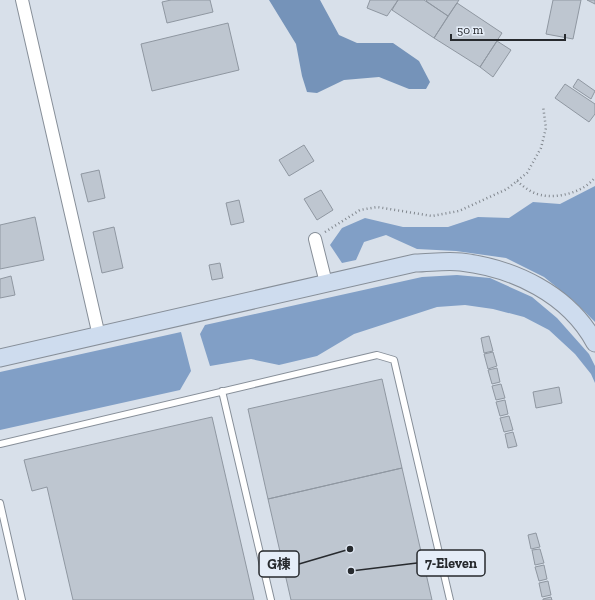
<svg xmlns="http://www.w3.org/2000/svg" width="595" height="600" font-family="'Zilla Slab','Noto Sans JP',serif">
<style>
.forest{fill:#819fc6}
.water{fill:#7593b9}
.building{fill:#bec6d0;stroke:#8f97a1}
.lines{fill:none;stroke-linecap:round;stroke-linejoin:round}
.lane-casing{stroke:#878f99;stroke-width:8}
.street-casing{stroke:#878f99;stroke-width:14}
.secondary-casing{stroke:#878f99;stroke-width:19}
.path{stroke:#81878e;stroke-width:2.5;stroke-dasharray:1 3;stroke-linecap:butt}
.lane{stroke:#fff;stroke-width:6}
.street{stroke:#fff;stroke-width:12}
.secondary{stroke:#cedcee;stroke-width:17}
.leader{fill:none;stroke:#272a2e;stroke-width:1.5}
.callout-dot{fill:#272a2e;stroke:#e5edf8;stroke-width:1.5}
.callout{fill:#e5edf8;stroke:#272a2e;stroke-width:1.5}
.callout-label{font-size:14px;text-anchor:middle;font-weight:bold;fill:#272a2e}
</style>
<rect width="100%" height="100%" fill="#d8e0ea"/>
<!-- forest -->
<path class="forest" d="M595,186v136l-21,-21 -30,-24 -38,-19 -50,-7 -39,-2 -31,-14 -22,7 -8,18 -14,3 -12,-18 12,-17 23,-10 38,9h45l30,-10 31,1 24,-16 27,2z
M457,275l33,3 42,19 25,21 32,36 6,12v17l-4,-9 -16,-20 -26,-24 -25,-13 -31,-8 -28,-4 -28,2 -83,27 -37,22 -38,9 -28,-6 -41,7 -10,-32 5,-9 217,-48z
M181,332l10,39 -11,19 -180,40v-58z"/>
<!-- water -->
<path class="water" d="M269,0h51l19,35 18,8h36l26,18 11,21 -4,7h-17l-30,-12 -35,3 -27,13 -10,-1 -5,-16 -6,-32z"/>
<!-- building -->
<path class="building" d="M171,0h39l3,12 -46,11 -5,-21z
M370,0h28l-11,16 -20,-8z
M398,0h26l24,16 -14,22 -42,-28z
M427,0h32l-11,16 -22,-15z
M553,0h28l-8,39 -27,-5z
M587,0h8v4z
M457,3l45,30 -22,34 -46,-29z
M228,23l11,47 -87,21 -11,-47z
M497,41l14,9 -18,27 -13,-10z
M578,79l17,12 -4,8 -18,-12z
M565,84l30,20v10l-6,8 -34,-24z
M304,145l10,16 -25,15 -10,-16z
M99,170l6,28 -17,4 -7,-28z
M321,190l12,20 -16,10 -13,-21z
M239,200l5,22 -13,3 -5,-22z
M35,217l9,43 -44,9v-44z
M114,227l9,41 -21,5 -9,-41z
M220,263l3,15 -11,2 -3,-15z
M11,276l4,19 -15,3v-19z
M489,336l4,15 -9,2 -3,-15z
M493,352l4,14 -9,3 -4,-15z
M497,368l3,14 -8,2 -4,-14z
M382,379l20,89 -134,31 -20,-90z
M501,384l4,14 -9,2 -4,-14z
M559,387l3,16 -26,5 -3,-16z
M505,400l3,14 -8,2 -4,-14z
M509,416l4,14 -9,2 -4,-14z
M212,417l42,183h-181l-26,-113 -15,4 -8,-31z
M513,432l4,14 -9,2 -3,-14z
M402,468l30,132h-141l-23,-101z
M536,533l4,14 -9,2 -3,-14z
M540,549l4,14 -9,2 -3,-15z
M544,565l3,14 -8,2 -4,-14z
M548,581l3,14 -9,2 -3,-14z
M551,597l1,3h-9v-1z"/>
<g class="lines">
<!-- lane casing -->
<g class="lane-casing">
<path id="lane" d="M222,391l49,209
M0,444l377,-89 17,5 56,240
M0,503l22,97"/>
</g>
<!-- street casing -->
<g class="street-casing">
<path id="street" d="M22,0l77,336
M315,239l11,44"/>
</g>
<!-- secondary casing -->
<g class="secondary-casing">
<path id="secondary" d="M0,358l415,-95c14,0 31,-3 46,-1 52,6 108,32 134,81"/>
</g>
<!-- path -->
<path class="path" d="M517,181c7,6 14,12 24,14 16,4 44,-3 54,-18
M325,232l35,-22 17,-3 55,9 27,-5 48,-22 20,-16 14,-25 5,-20 -3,-22"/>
<!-- lane -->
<use href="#lane" class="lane"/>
<!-- street -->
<use href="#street" class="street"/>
<!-- secondary -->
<use href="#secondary" class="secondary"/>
</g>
<!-- callouts -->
<path class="leader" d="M351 571L417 563M350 549L299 564"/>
<g class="callout-dot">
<circle cx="351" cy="571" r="4"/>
<circle cx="350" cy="549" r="4"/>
</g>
<g class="callout">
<rect x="417" y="550" width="68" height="26" rx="4"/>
<rect x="259" y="551" width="40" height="26" rx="4"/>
</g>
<g class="callout-label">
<text x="451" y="568">7-Eleven</text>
<text x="279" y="569">G棟</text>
</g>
<!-- scale -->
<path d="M451 34v6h114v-6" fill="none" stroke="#272a2e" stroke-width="2"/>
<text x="457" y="34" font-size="12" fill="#272a2e" stroke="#e5edf8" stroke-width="3" paint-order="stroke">50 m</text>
</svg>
